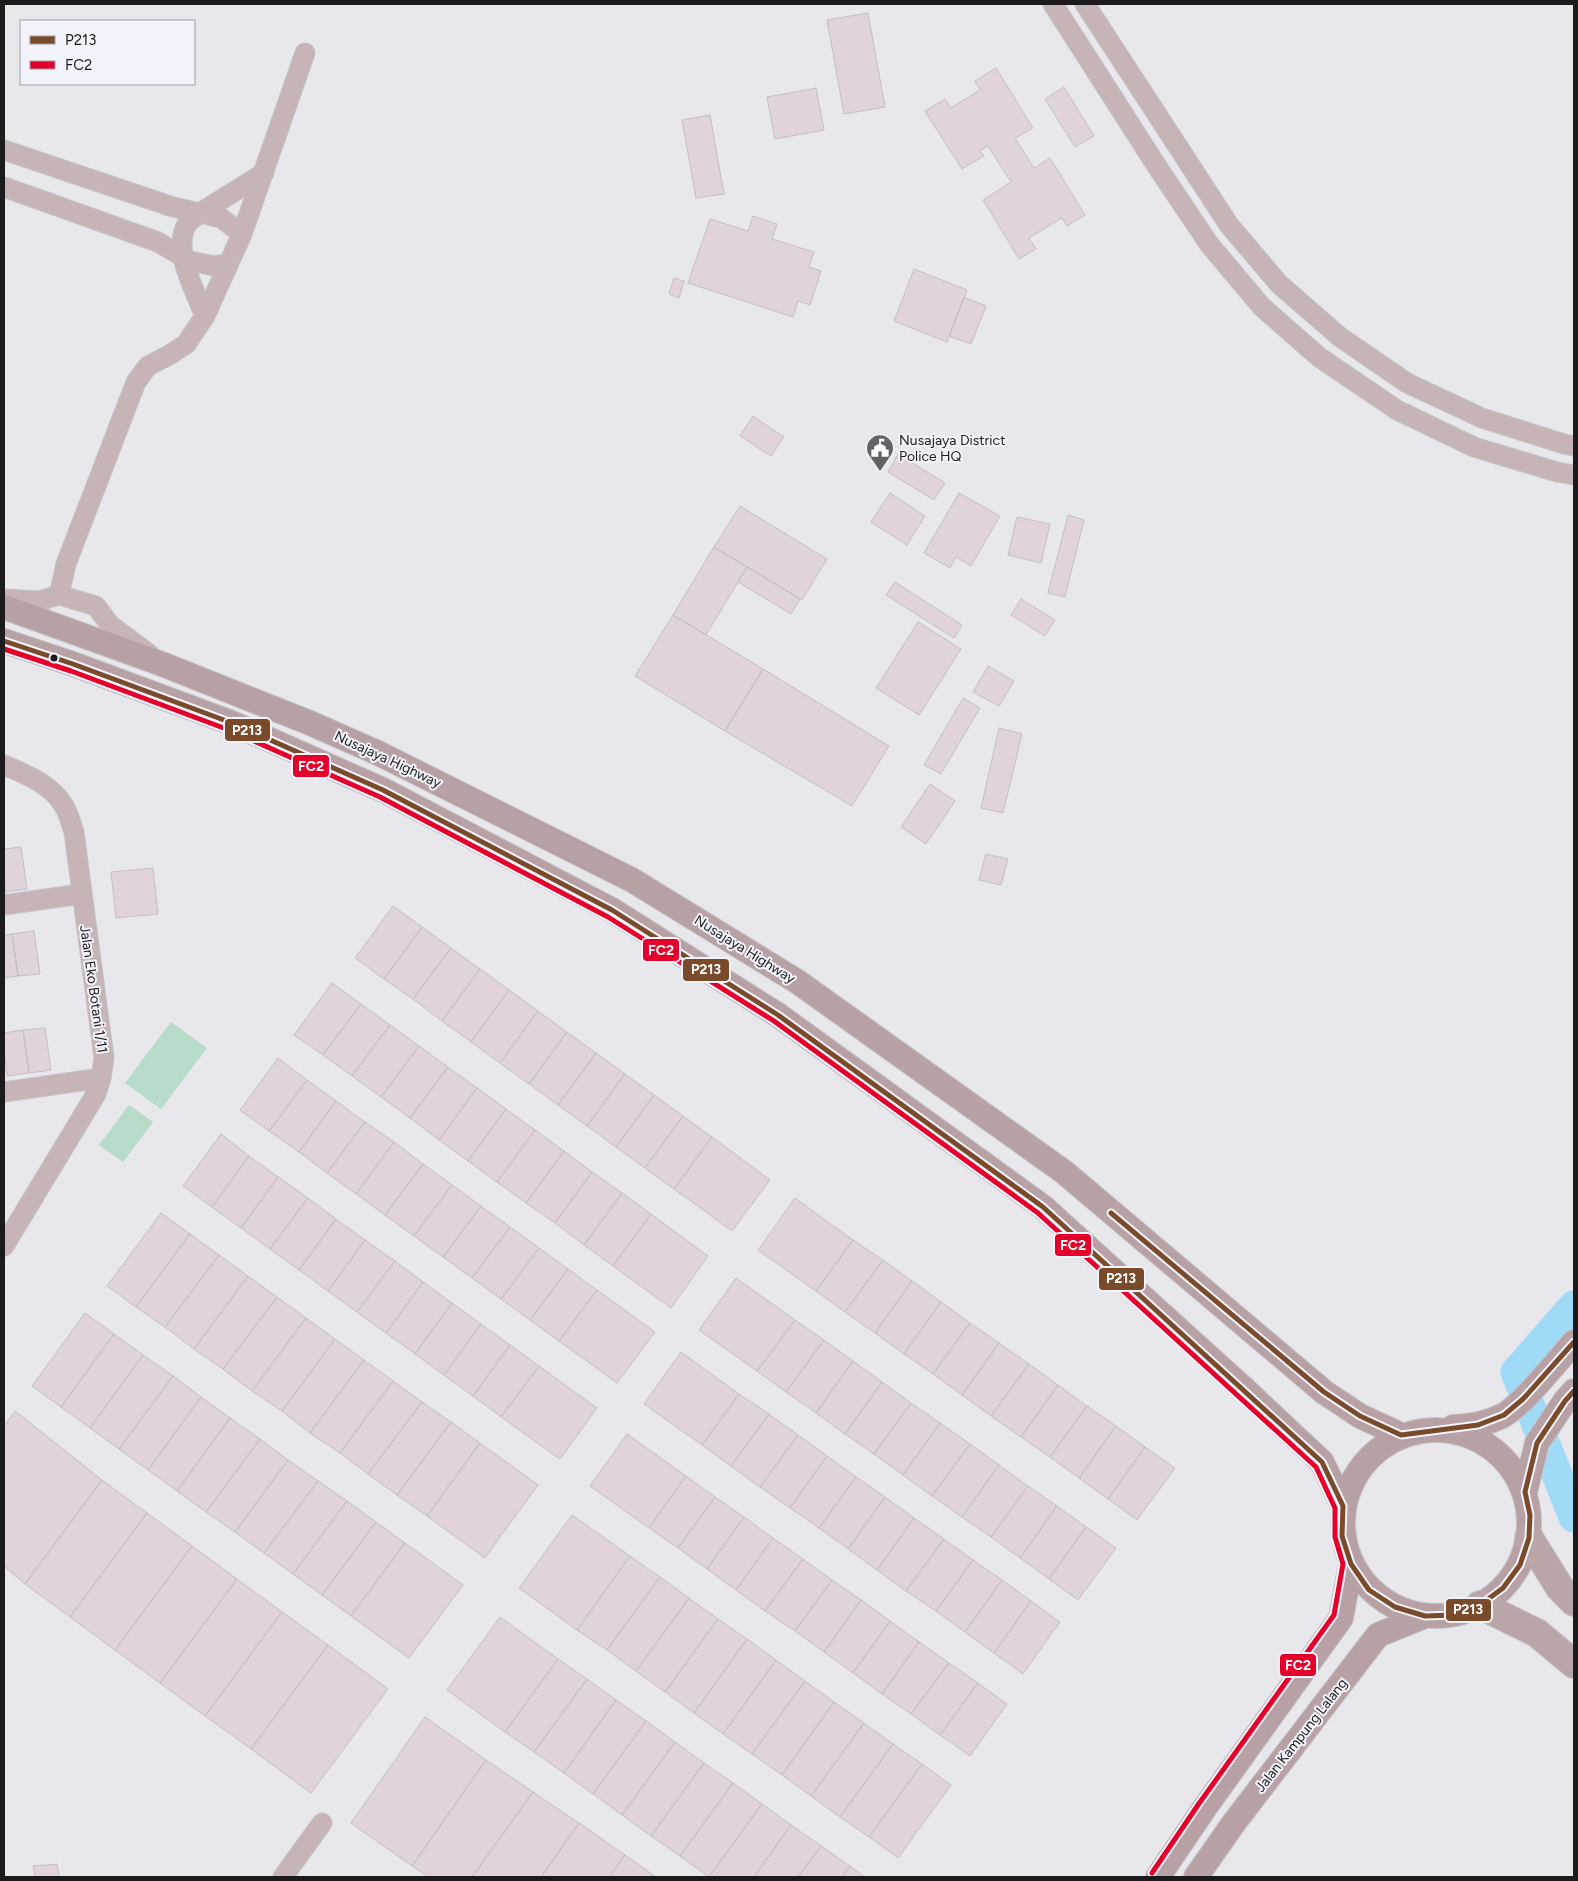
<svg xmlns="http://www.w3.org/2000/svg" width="1578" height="1881" font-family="Figtree,sans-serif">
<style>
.green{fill:#b7dcc9}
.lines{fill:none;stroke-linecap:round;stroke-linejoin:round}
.river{stroke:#9fdbf7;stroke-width:31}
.building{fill:#e0d3de;stroke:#c2c0c3}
.minor-casing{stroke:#c4c4c6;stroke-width:21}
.major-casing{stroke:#c4c4c6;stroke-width:26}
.highway-casing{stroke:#c4c4c6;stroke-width:30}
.minor{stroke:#c6b4b6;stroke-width:19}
.major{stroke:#b8a1a5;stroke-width:24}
.highway{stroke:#baa5a9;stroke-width:28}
.bus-1-casing{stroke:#f3f3fc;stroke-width:9}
.bus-2-casing{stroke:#f3f3fc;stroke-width:9}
.bus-1{stroke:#7a4b2a;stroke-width:5}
.bus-2{stroke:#e4002b;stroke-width:5}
.bus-dot{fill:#1b1b1d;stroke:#f3f3fc;stroke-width:2}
.labels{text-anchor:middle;stroke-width:4;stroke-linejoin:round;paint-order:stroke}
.poi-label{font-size:14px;fill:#1b1b1d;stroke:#f3f3fc;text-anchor:start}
.street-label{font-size:14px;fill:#1b1b1d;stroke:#f3f3fc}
.line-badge{stroke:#f3f3fc;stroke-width:2}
.badge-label{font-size:14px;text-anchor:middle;font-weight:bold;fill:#fff}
</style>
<rect width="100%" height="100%" fill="#e8e8ec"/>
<!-- green -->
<path class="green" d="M171,1022l36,26 -46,61 -36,-26z
M129,1105l24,17 -30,40 -24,-17z"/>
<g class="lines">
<!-- river -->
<path class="river" d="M1574,1306l-58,66 58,145"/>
</g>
<!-- building -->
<path class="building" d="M868,13l17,94 -41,7 -17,-94z
M996,68l37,60 -18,10 19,30 16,-10 35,57 -18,11 -5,-8 -33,20 7,11 -17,10 -36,-59 28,-18 -23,-36 -8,5 4,5 -22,13 -37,-58 20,-12 6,9 29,-18 -5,-9z
M1064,87l30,49 -19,11 -30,-48z
M816,88l8,42 -49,9 -8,-42z
M710,115l14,79 -28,4 -14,-78z
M753,216l24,8 -5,15 42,13 -5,15 12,4 -11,34 -12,-4 -5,16 -105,-34 22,-64 38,12z
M914,269l53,21 -20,52 -53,-21z
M674,278l10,3 -5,17 -10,-4z
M964,297l22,9 -15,38 -22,-8z
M753,416l31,21 -13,19 -31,-20z
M898,454l47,29 -11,17 -46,-28z
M890,493l35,23 -18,29 -36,-23z
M959,493l41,23 -29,50 -15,-9 -6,11 -26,-15z
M740,506l87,53 -25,41 -88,-53z
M1068,515l16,5 -19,77 -17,-4z
M1017,517l33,7 -9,39 -33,-8z
M714,547l33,20 -41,68 -33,-20z
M747,567l53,32 -9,15 -53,-32z
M895,582l67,43 -8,13 -68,-43z
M1021,599l34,21 -10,16 -34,-21z
M673,615l90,54 -38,62 -90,-55z
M918,622l43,27 -42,66 -43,-27z
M988,666l26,15 -15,25 -26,-14z
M763,669l126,77 -37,60 -127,-75z
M963,698l17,10 -39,66 -17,-9z
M999,728l23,6 -19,79 -22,-5z
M930,784l25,17 -29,43 -25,-17z
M21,847l6,42 -22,3 -1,-43z
M986,854l22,5 -7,26 -22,-5z
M153,868l5,46 -42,4 -5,-46z
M393,906l29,21 -38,52 -29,-21z
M422,927l29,21 -38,51 -29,-20z
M34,931l6,43 -22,2 -6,-42z
M12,934l6,42 -14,2v-43z
M451,948l29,21 -38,52 -29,-22z
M480,969l29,21 -38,52 -29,-21z
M332,983l29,21 -38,51 -29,-20z
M509,990l29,21 -38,52 -29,-21z
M361,1004l29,21 -38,51 -29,-21z
M538,1011l29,21 -38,52 -29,-21z
M390,1025l29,21 -38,51 -29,-21z
M45,1028l6,42 -22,3 -6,-43z
M23,1030l6,43 -22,3 -3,-26v-17z
M567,1032l29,21 -38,52 -29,-21z
M419,1046l29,21 -38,51 -29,-21z
M596,1053l29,21 -38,52 -29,-21z
M278,1058l29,22 -38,51 -29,-21z
M448,1067l29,21 -38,52 -29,-22z
M625,1074l29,21 -38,52 -29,-21z
M307,1080l29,21 -37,51 -30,-21z
M477,1088l29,21 -38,52 -29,-21z
M654,1095l29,21 -38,52 -29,-21z
M336,1101l29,21 -38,51 -28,-21z
M506,1109l29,21 -38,52 -29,-21z
M683,1116l29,21 -38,52 -29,-21z
M365,1122l29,20 -38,52 -29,-21z
M535,1130l29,21 -38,52 -29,-21z
M221,1134l28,22 -37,51 -29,-21z
M712,1137l58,43 -38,51 -58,-42z
M394,1142l29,22 -38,51 -29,-21z
M564,1151l28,21 -37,51 -29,-20z
M249,1156l29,21 -37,51 -29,-21z
M423,1164l29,21 -38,51 -29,-21z
M592,1172l30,21 -38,52 -29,-22z
M278,1177l30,21 -38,51 -29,-21z
M452,1185l29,21 -38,51 -29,-21z
M622,1193l29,21 -38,52 -29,-21z
M308,1198l28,21 -37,51 -29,-21z
M795,1198l58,42 -37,51 -58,-41z
M481,1206l29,21 -38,51 -29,-21z
M161,1213l29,21 -54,73 -29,-21z
M651,1214l57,42 -37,52 -58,-42z
M336,1219l29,21 -37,51 -29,-21z
M510,1227l29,21 -38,51 -29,-21z
M190,1234l29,21 -54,72 -29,-20z
M365,1240l30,21 -38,51 -29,-21z
M853,1240l30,20 -38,52 -29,-21z
M539,1248l29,21 -38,51 -29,-21z
M219,1255l29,21 -54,73 -29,-22z
M883,1260l29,21 -37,52 -30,-21z
M395,1261l28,21 -37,51 -29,-21z
M568,1269l29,21 -38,51 -29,-21z
M248,1276l29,21 -54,72 -29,-20z
M736,1278l59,42 -38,51 -58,-41z
M912,1281l29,21 -37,52 -29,-21z
M423,1282l29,21 -37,51 -29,-21z
M597,1290l58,42 -38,51 -58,-42z
M277,1297l29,21 -54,73 -29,-22z
M941,1302l29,21 -37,51 -29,-20z
M452,1303l29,21 -37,51 -29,-21z
M85,1313l29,21 -53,73 -29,-21z
M306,1318l29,21 -53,72 -30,-20z
M795,1320l29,20 -38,52 -29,-21z
M970,1323l29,20 -37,52 -29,-21z
M481,1324l29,21 -37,51 -29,-21z
M114,1334l29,21 -53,73 -29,-21z
M335,1339l29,21 -54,73 -28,-22z
M824,1340l29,21 -37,52 -30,-21z
M999,1343l30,21 -38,52 -29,-21z
M510,1345l29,21 -38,51 -28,-21z
M681,1352l58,42 -37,51 -58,-41z
M143,1355l30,21 -54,73 -29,-21z
M364,1360l29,21 -53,72 -30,-20z
M853,1361l29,21 -37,52 -29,-21z
M1029,1364l29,21 -37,52 -30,-21z
M539,1366l58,42 -37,51 -59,-42z
M173,1376l28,21 -53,73 -29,-21z
M393,1381l29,21 -54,72 -28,-21z
M882,1382l29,21 -37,51 -29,-20z
M1058,1385l29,21 -37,51 -29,-20z
M739,1394l30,20 -38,52 -29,-21z
M201,1397l29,21 -53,73 -29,-21z
M422,1402l29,20 -54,73 -29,-21z
M911,1403l29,20 -37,52 -29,-21z
M1087,1406l29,20 -37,52 -29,-21z
M15,1411l87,69 -77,104 -21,-18v-140z
M769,1414l29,21 -38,52 -29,-21z
M230,1418l30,21 -54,73 -29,-21z
M451,1422l29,21 -53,73 -30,-21z
M940,1423l30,21 -38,52 -29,-21z
M1116,1426l29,21 -37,52 -29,-21z
M627,1434l59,42 -37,52 -59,-42z
M798,1435l29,21 -37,52 -30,-21z
M260,1439l28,21 -53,72 -29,-20z
M480,1443l58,42 -53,73 -58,-42z
M970,1444l29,21 -37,52 -30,-21z
M1145,1447l30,21 -38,52 -29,-21z
M827,1456l29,21 -37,51 -29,-20z
M288,1460l30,21 -54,72 -29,-21z
M999,1465l29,21 -37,51 -29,-20z
M686,1476l29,21 -37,51 -29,-20z
M856,1477l29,20 -37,52 -29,-21z
M102,1480l45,33 -77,104 -45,-33z
M318,1481l29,20 -54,73 -29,-21z
M1028,1486l29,20 -37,52 -29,-21z
M715,1497l29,20 -37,52 -29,-21z
M885,1497l29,21 -37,52 -29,-21z
M347,1501l29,21 -54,73 -29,-21z
M1057,1506l29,21 -37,52 -29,-21z
M147,1513l45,33 -77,104 -45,-33z
M572,1515l58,41 -53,74 -58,-42z
M744,1517l29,21 -37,52 -29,-21z
M914,1518l30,21 -38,52 -29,-21z
M376,1522l29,21 -54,73 -29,-21z
M1086,1527l30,21 -38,52 -29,-21z
M773,1538l30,21 -38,52 -29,-21z
M944,1539l29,21 -37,51 -30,-20z
M405,1543l58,42 -54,73 -58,-42z
M192,1546l45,33 -77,104 -45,-33z
M630,1556l30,21 -53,73 -30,-20z
M803,1559l29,21 -37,51 -30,-20z
M973,1560l29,20 -37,52 -29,-21z
M660,1577l29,21 -53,73 -29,-21z
M237,1579l45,33 -77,104 -45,-33z
M832,1580l29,20 -37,52 -29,-21z
M1002,1580l29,21 -37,52 -29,-21z
M689,1598l29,21 -53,73 -29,-21z
M861,1600l29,21 -37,52 -29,-21z
M1031,1601l29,21 -37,52 -29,-21z
M282,1612l46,33 -77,104 -46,-33z
M500,1617l58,42 -53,73 -58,-42z
M718,1619l29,20 -53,74 -29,-21z
M890,1621l29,21 -37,52 -29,-21z
M747,1639l29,21 -53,74 -29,-21z
M919,1642l30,21 -38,51 -29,-20z
M328,1645l60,44 -77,104 -60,-44z
M558,1659l29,20 -53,73 -29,-20z
M776,1660l29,21 -53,73 -29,-20z
M949,1663l29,20 -38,52 -29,-21z
M587,1679l29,21 -52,73 -30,-21z
M805,1681l29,21 -52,73 -30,-21z
M978,1683l29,21 -37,52 -30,-21z
M616,1700l30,21 -53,73 -29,-21z
M834,1702l30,21 -53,73 -29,-21z
M425,1717l61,43 -74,106 -61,-43z
M646,1721l29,21 -53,73 -29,-21z
M864,1723l29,21 -53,73 -29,-21z
M675,1742l29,21 -53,73 -29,-21z
M893,1744l29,20 -53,73 -29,-20z
M486,1760l47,32 -61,85h-43l-17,-11z
M704,1763l29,20 -53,73 -29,-20z
M922,1764l29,21 -53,73 -29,-21z
M733,1783l29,21 -53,73 -29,-21z
M533,1792l46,31 -38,54h-69z
M762,1804l29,21 -37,52h-45z
M579,1823l46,32 -16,22h-68z
M791,1825l30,21 -23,31h-44z
M821,1846l29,20 -8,11h-44z
M625,1855l31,22h-47z
M57,1864l2,13h-24l-2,-11z
M850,1866l15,11h-23z"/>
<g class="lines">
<!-- minor casing -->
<g class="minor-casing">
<path id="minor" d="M1053,4l105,164 51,76 53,63 57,50 78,53 77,37 83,25 17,3
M1085,4l144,221 50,59 61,53 67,46 75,35 82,26 10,2
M4,150l169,57 27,6 64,-40
M4,187l154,55 32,19 24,5 15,-3
M205,316c-10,-25 -32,-64 -19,-90 3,-6 9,-9 14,-13l21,5 21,16
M59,595l7,-31 70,-182 12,-16 23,-12 15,-10 19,-28 37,-82 63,-181
M4,599l35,2 20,-6 37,11 14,19 39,29
M4,765c23,10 47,19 60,41 5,8 7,18 10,26l30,226 -3,20 -5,16 -92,152
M4,905l77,-11
M4,1092l97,-14
M283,1877l39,-54"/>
</g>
<!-- major casing -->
<g class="major-casing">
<path id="major" d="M4,607l158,57 148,59 68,30 254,127 166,102 266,190 260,220 36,24 41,19
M4,641l69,23 159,59 151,67 229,120 166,105 265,192 201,182 78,73 21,44
M1453,1427c18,-1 33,-3 49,-11 20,-10 56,-56 72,-74
M1343 1523a93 93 0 1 1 186 0a93 93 0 1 1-186 0Z
M1525,1492l12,-49 28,-42 9,-10
M1158,1877l46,-68 137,-191 10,-54
M1196,1877l37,-53 145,-189 47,-19"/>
</g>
<!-- highway casing -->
<g class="highway-casing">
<path id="highway" d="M1529,1538l31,50 14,14
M1480,1605l57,28 37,31"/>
</g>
<!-- minor -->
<use href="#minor" class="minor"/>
<!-- major -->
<use href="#major" class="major"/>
<!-- highway -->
<use href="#highway" class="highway"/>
<!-- bus-1 casing -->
<g class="bus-1-casing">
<path id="bus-1" d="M4,641l69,23 159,59 151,67 229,120 166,105 265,192 279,255 21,44 -1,30 9,28 18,26 26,17 30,9 29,-1 26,-10 23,-17 17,-23 9,-27 1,-23 -5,-23 12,-49 28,-42 9,-10
M1111,1213l213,179 36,24 41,19 77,-10 26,-10 19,-16 51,-57"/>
</g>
<!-- bus-2 casing -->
<g class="bus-2-casing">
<path id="bus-2" d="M4,649l67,22 158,59 151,67 228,120 166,104 264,192 278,254 19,41v29l8,27 -9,51 -136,190 -46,68"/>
</g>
<!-- bus-1 -->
<use href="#bus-1" class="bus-1"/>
<!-- bus-2 -->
<use href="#bus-2" class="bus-2"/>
</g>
<!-- icons -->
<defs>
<g id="civic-pin" transform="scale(1.4375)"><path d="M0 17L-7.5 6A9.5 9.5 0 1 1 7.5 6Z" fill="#636365" stroke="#f3f3fc"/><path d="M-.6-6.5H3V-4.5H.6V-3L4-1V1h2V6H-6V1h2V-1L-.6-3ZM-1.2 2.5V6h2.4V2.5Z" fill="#fff"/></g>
</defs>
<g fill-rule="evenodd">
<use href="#civic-pin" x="880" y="448"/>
</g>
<!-- markers -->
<circle class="bus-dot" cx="54" cy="658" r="4.5"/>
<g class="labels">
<!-- poi labels -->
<g class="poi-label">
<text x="899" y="445">Nusajaya District<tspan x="899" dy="16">Police HQ</tspan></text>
</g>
<!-- street labels -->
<g class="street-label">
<text transform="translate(388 759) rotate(25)" y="5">Nusajaya Highway</text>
<text transform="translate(745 949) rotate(32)" y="5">Nusajaya Highway</text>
<text transform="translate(94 989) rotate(82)" y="5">Jalan Eko Botani 1/11</text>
<text transform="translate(1301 1735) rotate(-52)" y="5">Jalan Kampung Lalang</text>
</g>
</g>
<g class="line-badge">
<rect x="224" y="718" width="47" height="24" rx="5" fill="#7a4b2a"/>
<rect x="292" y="754" width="38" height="24" rx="5" fill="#e4002b"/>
<rect x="642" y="938" width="38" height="24" rx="5" fill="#e4002b"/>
<rect x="682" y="958" width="48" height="24" rx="5" fill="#7a4b2a"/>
<rect x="1054" y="1233" width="38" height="24" rx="5" fill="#e4002b"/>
<rect x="1098" y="1267" width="47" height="24" rx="5" fill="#7a4b2a"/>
<rect x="1445" y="1598" width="47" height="24" rx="5" fill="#7a4b2a"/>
<rect x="1279" y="1653" width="38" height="24" rx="5" fill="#e4002b"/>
</g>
<g class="badge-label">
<text x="247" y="735">P213</text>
<text x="311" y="771">FC2</text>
<text x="661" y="955">FC2</text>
<text x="706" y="974">P213</text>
<text x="1073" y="1250">FC2</text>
<text x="1121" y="1283">P213</text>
<text x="1468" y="1614">P213</text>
<text x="1298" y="1670">FC2</text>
</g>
<!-- border -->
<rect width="1578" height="1881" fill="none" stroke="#1b1b1d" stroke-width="10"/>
<!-- legend -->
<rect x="20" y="20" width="175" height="65" fill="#f3f3fc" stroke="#9d9da3"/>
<rect x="30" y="36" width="25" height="8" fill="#7a4b2a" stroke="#9d9da3"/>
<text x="65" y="45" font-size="15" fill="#1b1b1d">P213</text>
<rect x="30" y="61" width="25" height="8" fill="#e4002b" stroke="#9d9da3"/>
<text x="65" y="70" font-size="15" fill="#1b1b1d">FC2</text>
</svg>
